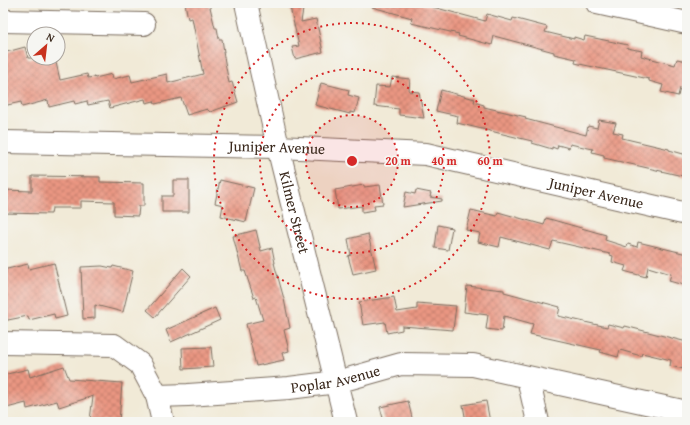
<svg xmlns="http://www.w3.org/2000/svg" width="690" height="425" font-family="'Gentium Book Plus',serif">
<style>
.building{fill:url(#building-cross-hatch)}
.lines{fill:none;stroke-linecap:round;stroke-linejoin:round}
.minor-casing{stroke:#7b6d5f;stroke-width:24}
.minor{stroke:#fff;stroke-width:22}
.ring{fill:none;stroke:#d62828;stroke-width:2;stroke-dasharray:2 4}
.labels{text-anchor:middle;stroke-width:3.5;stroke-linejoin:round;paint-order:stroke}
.street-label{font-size:15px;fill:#3b2a1e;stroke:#f6f6f2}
.centre{fill:#d62828;stroke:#f6f6f2;stroke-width:2}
.ring-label{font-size:12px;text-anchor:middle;font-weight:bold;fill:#d62828;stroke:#f6f6f2;stroke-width:3.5;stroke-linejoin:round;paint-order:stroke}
</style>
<defs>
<pattern id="building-cross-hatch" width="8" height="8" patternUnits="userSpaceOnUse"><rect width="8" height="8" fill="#ea9682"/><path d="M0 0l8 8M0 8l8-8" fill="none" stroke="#bf7b6a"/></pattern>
</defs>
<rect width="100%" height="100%" fill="#f6f6f2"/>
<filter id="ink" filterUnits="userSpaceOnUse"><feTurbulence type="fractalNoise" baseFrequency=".025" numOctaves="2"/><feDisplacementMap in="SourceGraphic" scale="8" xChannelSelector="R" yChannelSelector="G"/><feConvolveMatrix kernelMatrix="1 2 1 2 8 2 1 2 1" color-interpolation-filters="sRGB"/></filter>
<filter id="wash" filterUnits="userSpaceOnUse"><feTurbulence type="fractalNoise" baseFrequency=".012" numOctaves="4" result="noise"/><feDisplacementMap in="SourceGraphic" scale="16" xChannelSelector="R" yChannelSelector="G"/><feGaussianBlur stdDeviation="0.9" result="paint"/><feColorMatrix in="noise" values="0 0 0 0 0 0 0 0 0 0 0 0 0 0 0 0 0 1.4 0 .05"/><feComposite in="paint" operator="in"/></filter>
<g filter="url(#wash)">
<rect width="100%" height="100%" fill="#f1ead7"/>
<g id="blocks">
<!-- building -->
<path class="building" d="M185,3h24l6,25h2l2,11h3l2,13h-1l6,31 3,-1 6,20 -28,10 -3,-3 -20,6 -6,-17 -26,6 -1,-3 -8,2 -1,-4 -35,9 -2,-7 -20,4 -1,-4 -12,3 -1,-3 -25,6 -1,-7 -26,7 -1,-5 -18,4v-53l22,-6 3,11h27l5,22 27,-6 1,4 6,-1 1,1 17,-4 1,5 17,-4 2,7 35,-8 1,9 35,-9 -11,-56 -4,1z
M289,3h15l-3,19 15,-3 7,33 -28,7 -3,-12 7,-1z
M373,3h45l67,18 2,-7 25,7 1,-3 34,9 -2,5 29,7v-2l10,3 1,-4 43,9 -1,3 15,3 -1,5 34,9 2,-6 10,2v11l-4,17 -3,-1 -2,8 -17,-4 2,-7 -14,-4v-2l-74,-16 1,-4 -22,-5v-2l-60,-16 -2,9 -34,-9 1,-2 -48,-11 1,-5 -40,-11z
M392,77l18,2 -1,12 10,1 5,26 -25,-3v-6l-25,-3 2,-20 14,1z
M321,83l28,7 -1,5 11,3 -4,15 -5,-1v2l-35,-9z
M441,90l34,9 -1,3 10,3v2l42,10 -1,2 61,16 2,-9 9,2 2,-8 17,3 -3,9 10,2 -1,4 47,11v1l18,5v22l-83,-19v-3l-12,-3 1,-3 -23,-5 -1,4 -11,-3 -1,4 -5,-2v2l-20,-6v-2l-75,-18 1,-7 -22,-5z
M32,176l68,1v5l44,1v23h-5l-1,10 -24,-1v-13l-33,-1v7h-29l-1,6 -48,-1v-23l29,1z
M173,180h16v32h-27v-16h11z
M220,180l34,8 -8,34 -25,-6 2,-11 -8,-2z
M364,185v2l16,-2 3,19 -9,1 1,5 -13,2v-6l-24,3 -3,-19z
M416,190l15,3 -1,4 12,2v2l-39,6 3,-15 9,2z
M471,210l26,6 1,-4 46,13 2,-7 60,17 -1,5 22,7 1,-3 9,3 1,-5 49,12v32l-18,-5 2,-7 -23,-7 -2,10 -22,-6 2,-5 -14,-4 1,-6 -3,-1v-1l-57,-13 -3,9 -49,-13 -2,10 -21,-5 2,-9 -14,-3z
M438,225l14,3 -4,22 -13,-2z
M256,230l5,21 11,-3 3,15h-1l10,36 6,29 -6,2 5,21 -7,2 2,7 -28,6 -10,-42 17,-4 -7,-23 -2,1 -9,-27h-3l-9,-35z
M368,234l8,35 -23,5 -5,-18 3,-1 -3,-16z
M54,263l13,53 -12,3 -1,-5 -25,6 -1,-4 -25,5v-51l25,-6 1,5z
M102,266l10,2 1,-2 20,5 -10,41 -28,-7v13l-12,1 -2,-52z
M183,268l8,8 -36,41 -8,-7z
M467,286l37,4v2l56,15 -2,9 49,11 1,-3 16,4 1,-2 62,16v13l-3,14 -14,-3 1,-6 -29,-7 -1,3 -21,-6 -2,7 -18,-5 1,-2 -71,-16 3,-10 -29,-8 -2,15 -16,-2 2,-14 -24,-3z
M394,297l3,15 20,-3v-6l39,3 -3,24 -51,-4v4l-15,3 -2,-11 -22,3 -4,-23z
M215,308l5,12 -49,22 -5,-12z
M211,347l2,20 -30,2 -1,-21z
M64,366l5,13 53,4 -3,39 -29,-2 3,-24 -34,11 -2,-6 -30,8 -1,-6 -23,6v-34l25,-6 2,8z
M408,401l5,21h-29l-4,-15z
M486,401l4,21h-24l-3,-17z"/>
</g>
</g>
<g filter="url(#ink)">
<use href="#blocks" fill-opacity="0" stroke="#7b6d5f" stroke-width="1"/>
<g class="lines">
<!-- minor casing -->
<g class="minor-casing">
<g id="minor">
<path id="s1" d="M246,3l32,144 68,275"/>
<path d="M597,3l90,20"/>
<path d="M3,21l141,3"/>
<path id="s2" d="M3,142l275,5 148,7 261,60"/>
<path id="s3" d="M3,343l111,2 26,19 17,32 31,-1 101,-7 48,-6 64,-18 72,1 214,47"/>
<path d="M528,378l10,44"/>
<path d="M157,396l6,26"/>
</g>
</g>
<!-- minor -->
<use href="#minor" class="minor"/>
</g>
</g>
<!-- distance rings -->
<circle cx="352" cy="161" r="46" fill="#d62828" fill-opacity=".12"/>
<g class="ring">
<circle cx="352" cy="161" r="46"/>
<circle cx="352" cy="161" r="92"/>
<circle cx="352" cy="161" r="138"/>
</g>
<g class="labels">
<!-- street labels -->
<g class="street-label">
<text dy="5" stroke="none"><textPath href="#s2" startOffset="274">Juniper Avenue</textPath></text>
<text dy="5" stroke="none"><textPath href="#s2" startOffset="598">Juniper Avenue</textPath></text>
<text dy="5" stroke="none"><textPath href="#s1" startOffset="215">Kilmer Street</textPath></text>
<text dy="5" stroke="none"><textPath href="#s3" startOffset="359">Poplar Avenue</textPath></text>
</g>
</g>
<circle cx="352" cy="161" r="6" class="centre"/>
<g class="ring-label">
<text x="398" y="165">20 m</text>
<text x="444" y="165">40 m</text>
<text x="490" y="165">60 m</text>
</g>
<!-- margin -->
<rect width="690" height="425" fill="none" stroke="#f6f6f2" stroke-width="16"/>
<!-- north arrow -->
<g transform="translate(46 46) rotate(28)"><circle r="19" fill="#f6f6f2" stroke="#aba49d"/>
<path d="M0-3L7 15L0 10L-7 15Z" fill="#c8321e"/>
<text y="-6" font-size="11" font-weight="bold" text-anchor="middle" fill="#3b2a1e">N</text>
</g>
</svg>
